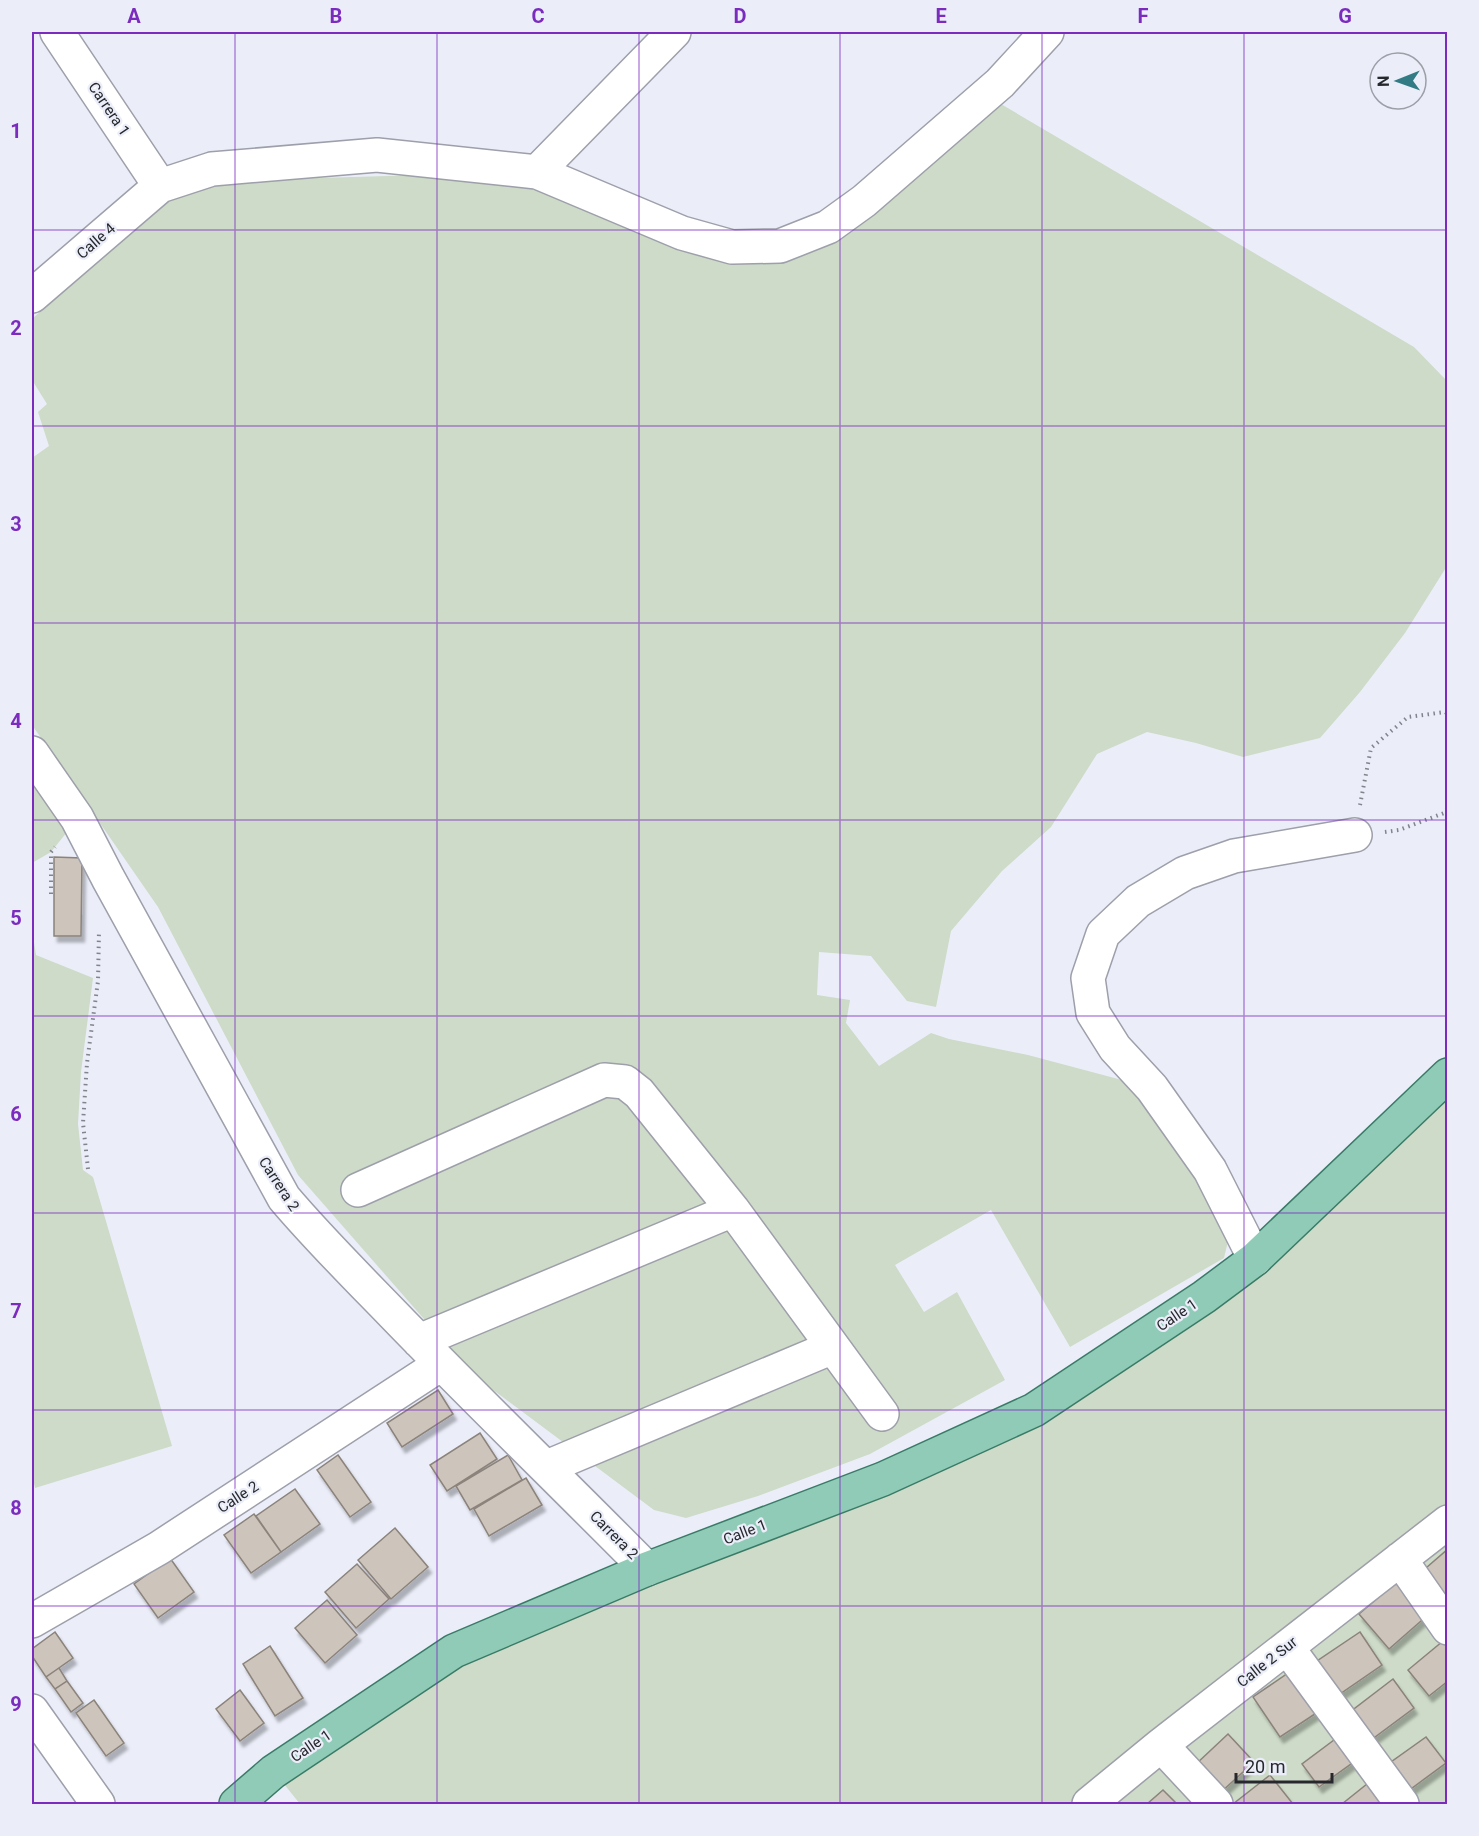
<svg xmlns="http://www.w3.org/2000/svg" width="1479" height="1836" font-family="Roboto,sans-serif">
<style>
.green{fill:#cddbc8}
.building{fill:#cdc4bc;stroke:#8b837b;stroke-width:1.5;filter:url(#shadow)}
.lines{fill:none;stroke-linecap:round;stroke-linejoin:round}
.minor-casing{stroke:#9d9faa;stroke-width:36}
.major-casing{stroke:#3a7b67;stroke-width:36}
.path{stroke:#82848c;stroke-width:4;stroke-dasharray:1.5 4.5;stroke-linecap:butt}
.minor{stroke:#fff;stroke-width:33}
.major{stroke:#8fcbb6;stroke-width:33}
.grid{fill:none;stroke:#7b2cbf;stroke-width:1.5;stroke-opacity:0.55}
.labels{text-anchor:middle;stroke-width:4.5;stroke-linejoin:round;paint-order:stroke}
.street-label{font-size:15px;fill:#27282d;stroke:#ebeef9}
.neatline{fill:none;stroke:#7b2cbf;stroke-width:2}
.grid-label{font-size:20px;text-anchor:middle;font-weight:bold;fill:#7b2cbf}
</style>
<defs>
<filter id="shadow"><feDropShadow dx="3.5" dy="6" stdDeviation="1.5" flood-color="#0004"/></filter>
</defs>
<rect width="100%" height="100%" fill="#ebeef9"/>
<!-- green -->
<path class="green" d="M989,97l425,250 33,34v185l-42,67 -45,59 -40,46 -77,19 -47,-14 -49,-11 -50,22 -46,73 -49,44 -51,60 -15,76 -29,-6 -36,-45 -52,-4 -2,43 33,5 -4,23 33,43 52,-33 18,6 79,16 124,33 77,149 -5,21 -154,89 -79,-137 -96,55 29,47 33,-20 48,88 -135,74 -112,42 -72,22 -32,-8 -181,-135 -175,-200 -140,-268 -126,-182v-267l17,-12 -11,-34 9,-8 -15,-24v-61l124,-111 50,-27 289,-8 191,61 120,8z
M32,771l39,56 -20,25 -19,11z
M32,929l4,26 57,23 -12,94 -3,52 5,46 10,7 79,269 -137,42 -3,-13z
M1447,1087v717h-1147l-24,-30 175,-130 579,-236 167,-110z"/>
<!-- building -->
<path class="building" d="M54,857l28,1 -1,78h-27z
M438,1390l15,24 -51,33 -15,-24z
M480,1433l17,26 -50,32 -17,-26z
M338,1455l33,47 -21,15 -33,-47z
M508,1455l14,25 -52,30 -14,-24z
M526,1478l16,27 -53,31 -15,-27z
M295,1489l25,35 -39,28 -25,-36z
M254,1514l27,38 -30,21 -27,-38z
M395,1528l33,39 -37,32 -33,-39z
M1448,1549v57l-29,-32z
M170,1558l24,34 -36,26 -24,-34z
M357,1564l32,35 -33,29 -31,-36z
M1400,1579l29,35 -40,35 -30,-35z
M327,1600l30,35 -32,28 -30,-35z
M55,1632l18,26 -27,19 -14,-21v-7z
M1360,1632l22,33 -45,31 -23,-33z
M1443,1641l5,6v34l-19,15 -21,-26z
M270,1646l33,52 -28,18 -32,-52z
M59,1668l8,13 -12,8 -9,-12z
M1294,1669l27,41 -41,27 -27,-40z
M1393,1679l21,29 -43,32 -21,-28z
M67,1681l16,22 -12,9 -16,-23z
M240,1690l24,33 -24,18 -24,-32z
M94,1700l30,43 -18,13 -30,-43z
M1228,1734l26,28 -34,31 -25,-28z
M1338,1737l17,24 -36,26 -17,-23z
M1426,1737l20,26 -42,31 -20,-27z
M1270,1775l23,29h-60z
M1367,1784l18,20h-43z
M1163,1790l14,14h-30z"/>
<g class="lines">
<!-- minor casing -->
<g class="minor-casing">
<path id="minor" d="M57,32l103,154
M537,172l137,-140
M32,296l128,-110 52,-17 165,-14 160,17 145,61 50,14 48,-1 48,-19 36,-26 136,-118 47,-51
M32,753l45,65 31,60 176,320c33,39 70,76 106,113 84,87 172,172 257,258
M358,1190l246,-110 21,2 14,11 94,117 149,204
M1255,1259l-45,-89 -58,-82 -37,-40 -22,-35 -5,-35 15,-44 35,-33 47,-28 49,-17 121,-21
M419,1341l314,-131
M547,1467l286,-120
M1400,1559l48,69
M32,1621l127,-73 282,-184
M1287,1647l115,157
M32,1711l66,93
M1161,1745l55,59
M1089,1804l72,-59 287,-223"/>
</g>
<!-- major casing -->
<g class="major-casing">
<path id="major" d="M236,1804l37,-32 181,-121 193,-82 236,-90 151,-69 170,-113 51,-38 193,-184"/>
</g>
<!-- path -->
<path class="path" d="M1360,805l11,-57 37,-31 37,-5 3,2
M1385,832l14,-2 45,-17 4,-5
M51,894v-42l4,-5
M88,1169l-5,-46 4,-60 11,-82 1,-50"/>
<!-- minor -->
<use href="#minor" class="minor"/>
<!-- major -->
<use href="#major" class="major"/>
</g>
<!-- grid -->
<path class="grid" d="M235,32v1772M437,32v1772M639,32v1772M840,32v1772M1042,32v1772M1244,32v1772M32,230h1416M32,426h1416M32,623h1416M32,820h1416M32,1016h1416M32,1213h1416M32,1410h1416M32,1606h1416"/>
<g class="labels">
<!-- street labels -->
<g class="street-label">
<text transform="translate(109 109) rotate(56)" y="5">Carrera 1</text>
<text transform="translate(96 241) rotate(-41)" y="5">Calle 4</text>
<text transform="translate(279 1184) rotate(57)" y="5">Carrera 2</text>
<text transform="translate(1177 1315) rotate(-34)" y="5">Calle 1</text>
<text transform="translate(238 1497) rotate(-33)" y="5">Calle 2</text>
<text transform="translate(745 1532) rotate(-21)" y="5">Calle 1</text>
<text transform="translate(614 1535) rotate(45)" y="5">Carrera 2</text>
<text transform="translate(1267 1662) rotate(-38)" y="5">Calle 2 Sur</text>
<text transform="translate(311 1746) rotate(-34)" y="5">Calle 1</text>
</g>
</g>
<!-- border -->
<rect width="1479" height="1836" fill="none" stroke="#ebeef9" stroke-width="66"/>
<!-- north arrow -->
<g transform="translate(1398 81) rotate(269)"><circle r="28" fill="#ebeef9" stroke="#9d9fa7" stroke-width="1.5"/>
<path d="M0-4.5L10 22L0 15L-10 22Z" fill="#337b84"/>
<text y="-9" font-size="16" font-weight="bold" text-anchor="middle" fill="#27282d">N</text>
</g>
<!-- scale -->
<path d="M1236 1773v9h96v-9" fill="none" stroke="#27282d" stroke-width="3"/>
<text x="1245" y="1773" font-size="18" fill="#27282d" stroke="#ebeef9" stroke-width="4.5" paint-order="stroke">20 m</text>
<rect x="33" y="33" width="1413" height="1770" class="neatline"/>
<g class="grid-label">
<text x="134" y="23">A</text>
<text x="336" y="23">B</text>
<text x="538" y="23">C</text>
<text x="740" y="23">D</text>
<text x="941" y="23">E</text>
<text x="1143" y="23">F</text>
<text x="1345" y="23">G</text>
<text x="16" y="138">1</text>
<text x="16" y="335">2</text>
<text x="16" y="531">3</text>
<text x="16" y="728">4</text>
<text x="16" y="925">5</text>
<text x="16" y="1121">6</text>
<text x="16" y="1318">7</text>
<text x="16" y="1515">8</text>
<text x="16" y="1711">9</text>
</g>
</svg>
